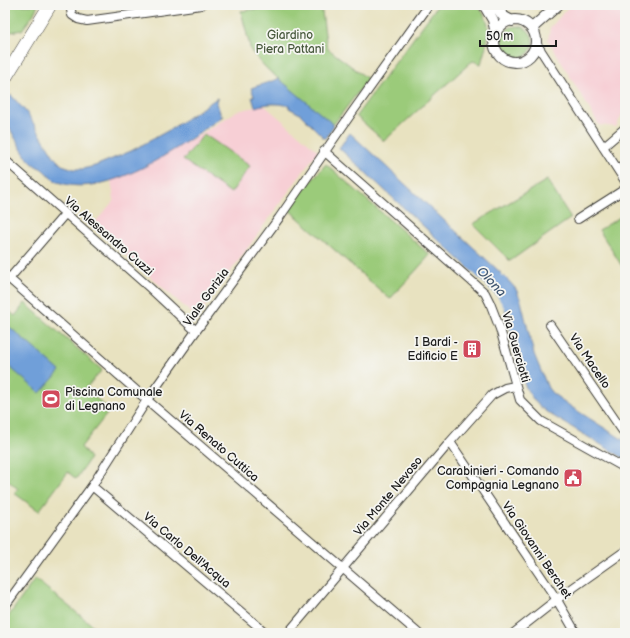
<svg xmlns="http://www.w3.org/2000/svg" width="630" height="638" font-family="'Balsamiq Sans',sans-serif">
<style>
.built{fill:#f7cfd5}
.green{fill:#9bcb7a;stroke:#5c744b}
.water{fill:#709fd9;stroke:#465e7a}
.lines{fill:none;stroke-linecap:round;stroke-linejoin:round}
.river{stroke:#709fd9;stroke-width:18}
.minor-casing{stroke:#3b3a35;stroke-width:10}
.tertiary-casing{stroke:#3b3a35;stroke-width:12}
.primary-casing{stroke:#3b3a35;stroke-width:14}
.minor{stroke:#fff;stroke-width:8}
.tertiary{stroke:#fff;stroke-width:10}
.primary{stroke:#fff;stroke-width:13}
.labels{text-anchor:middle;stroke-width:3.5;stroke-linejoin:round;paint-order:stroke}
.park-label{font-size:12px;fill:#48593d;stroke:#f6f6f2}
.street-label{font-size:12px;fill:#1c1c1c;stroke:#f6f6f2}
.poi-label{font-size:12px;fill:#1c1c1c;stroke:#f6f6f2;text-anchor:end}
.water-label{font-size:13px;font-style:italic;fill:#425771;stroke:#f6f6f2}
</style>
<rect width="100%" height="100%" fill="#f6f6f2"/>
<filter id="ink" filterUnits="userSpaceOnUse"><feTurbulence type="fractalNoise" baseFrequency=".025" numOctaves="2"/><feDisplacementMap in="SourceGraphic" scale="8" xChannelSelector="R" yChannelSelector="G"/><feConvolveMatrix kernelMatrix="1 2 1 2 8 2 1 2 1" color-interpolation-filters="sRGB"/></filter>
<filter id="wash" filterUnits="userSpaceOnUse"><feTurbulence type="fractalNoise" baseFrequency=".012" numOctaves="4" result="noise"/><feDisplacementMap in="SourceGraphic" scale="16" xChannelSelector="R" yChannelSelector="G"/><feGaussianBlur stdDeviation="0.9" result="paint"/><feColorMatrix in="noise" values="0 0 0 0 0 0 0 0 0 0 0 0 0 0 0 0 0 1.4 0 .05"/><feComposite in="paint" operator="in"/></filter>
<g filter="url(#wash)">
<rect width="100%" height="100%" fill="#e8e2c0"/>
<!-- built -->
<path class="built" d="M570,5h50l5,4v99l-9,19 -17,-2 -51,-85 2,-12z
M264,105l54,46 -119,164h-5l-102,-89 22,-26 -3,-20 15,-5 21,-10 51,-29 39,-25z"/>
<!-- green -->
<path class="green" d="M5,5h33l-5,10 -11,15 -17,3z
M291,5h30l6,43 41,31 -35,46 -66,-56 -16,-18 -10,-40z
M438,5h39c19,21 10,35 4,59l-8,-3 -3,2 -86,78 -28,-25z
M501 42a16 16 0 1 1 32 0a16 16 0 1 1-32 0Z
M204,134l46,32 -19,27 -48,-33z
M326,164l104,91 -40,44 -103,-91z
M547,180l24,38 -61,43 -37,-37z
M625,214v57l-26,-41z
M25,303l77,67 -17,19 25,21 -29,37 9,11 -14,21 -8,-7 -29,39 -25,-18 4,-4 -13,-11v-171l10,9z
M35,579l67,54h-97v-12z"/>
<!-- water -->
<path class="water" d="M278,78l56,47 -9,14 -25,-25 -11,-6v-2c-10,-3 -22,-3 -34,1l-3,-10 2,-1 -3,-8 27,-9z
M11,95l16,18 28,45 7,7 12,4h8l13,-3 36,-15 40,-22 46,-31 1,1 -2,1 5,16h2c-39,28 -115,85 -165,66 -7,-3 -11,-9 -16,-13 -3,-2 -3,-1 -6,-3 -7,-4 -13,-14 -17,-21 -6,-12 -17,-25 -14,-39 1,-4 4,-8 6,-11z
M350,133l151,140 -13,13 -149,-138z
M504,276l12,13 5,12 13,53 14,34 4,5 21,15 52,33v18l-77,-46c-11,-8 -19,-17 -24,-30l-20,-79 -5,-8 -7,-7z
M5,323l55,48 -20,22 -35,-30z"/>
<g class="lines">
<!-- river -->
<path class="river" d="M476,263l28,27 8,13"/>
</g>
</g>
<g filter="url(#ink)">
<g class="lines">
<!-- minor casing -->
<g class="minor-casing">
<path id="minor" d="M70,5l2,10 6,4 9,2 114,-16
M536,43l89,138
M603,147l22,-19
M324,151l161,142 5,10 10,26 20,71 21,21 84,47
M5,160l145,128 46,43
M578,219l47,-30
M5,275l142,125 271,233
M9,279l56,-65
M550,325l72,105 3,2
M450,442l107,158 19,33
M92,486l174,147
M5,606l87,-120 55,-86 49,-69 83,-113 72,-104 78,-109
M288,633l162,-191 42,-47 13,-7 10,-2
M514,633l46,-36 65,-46"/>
</g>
<!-- tertiary casing -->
<g class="tertiary-casing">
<path id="tertiary" d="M484,5l9,15 3,14
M495,5l8,11 9,5
M494 41a21 21 0 1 1 42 0a21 21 0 1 1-42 0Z
M532,28l26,-23"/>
</g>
<!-- primary casing -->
<g class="primary-casing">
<path id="primary" d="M5,78l45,-73"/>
</g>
<!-- minor -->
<use href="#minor" class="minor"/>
<!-- tertiary -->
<use href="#tertiary" class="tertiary"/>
<!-- primary -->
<use href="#primary" class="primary"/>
</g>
</g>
<!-- icons -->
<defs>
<g id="building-square" transform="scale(1)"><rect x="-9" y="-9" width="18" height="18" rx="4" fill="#d1495b" stroke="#f6f6f2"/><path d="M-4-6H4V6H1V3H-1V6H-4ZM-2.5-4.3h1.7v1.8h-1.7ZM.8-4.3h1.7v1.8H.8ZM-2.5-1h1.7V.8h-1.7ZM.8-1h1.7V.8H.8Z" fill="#fff"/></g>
<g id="stadium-square" transform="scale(1)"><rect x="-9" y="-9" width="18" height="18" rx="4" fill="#d1495b" stroke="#f6f6f2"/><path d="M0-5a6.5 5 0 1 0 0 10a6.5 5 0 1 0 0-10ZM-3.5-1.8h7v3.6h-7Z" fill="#fff"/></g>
<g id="civic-square" transform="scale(1)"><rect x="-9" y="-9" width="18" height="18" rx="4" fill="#d1495b" stroke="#f6f6f2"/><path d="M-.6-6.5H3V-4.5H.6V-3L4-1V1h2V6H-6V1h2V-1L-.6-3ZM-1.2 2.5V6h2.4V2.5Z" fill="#fff"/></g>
</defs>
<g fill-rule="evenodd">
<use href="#building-square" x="472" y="349"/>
<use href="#stadium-square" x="51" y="399"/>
<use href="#civic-square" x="573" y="478"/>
</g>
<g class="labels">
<!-- park labels -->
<g class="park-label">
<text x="290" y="39">Giardino<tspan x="290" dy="14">Piera Pattani</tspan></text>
</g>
<!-- street labels -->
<g class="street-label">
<text transform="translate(109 236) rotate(41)" y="4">Via Alessandro Cuzzi</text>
<text transform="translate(206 297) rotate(-54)" y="4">Viale Gorizia</text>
<text transform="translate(516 347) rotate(74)" y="4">Via Guerciotti</text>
<text transform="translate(590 361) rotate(56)" y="4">Via Macello</text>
<text transform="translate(219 446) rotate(41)" y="4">Via Renato Cuttica</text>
<text transform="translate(388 496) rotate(-50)" y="4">Via Monte Nevoso</text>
<text transform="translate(187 550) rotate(40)" y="4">Via Carlo Dell'Acqua</text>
<text transform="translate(537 550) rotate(56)" y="4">Via Giovanni Berchet</text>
</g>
<!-- poi labels -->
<g class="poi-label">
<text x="458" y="346">I Bardi -<tspan x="458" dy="14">Edificio E</tspan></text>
<text x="65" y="396" text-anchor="start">Piscina Comunale<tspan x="65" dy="14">di Legnano</tspan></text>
<text x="559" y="475">Carabinieri - Comando<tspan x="559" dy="14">Compagnia Legnano</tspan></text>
</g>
<!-- water labels -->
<g class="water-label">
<text transform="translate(492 281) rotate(47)" y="5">Olona</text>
</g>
</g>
<!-- margin -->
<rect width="630" height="638" fill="none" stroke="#f6f6f2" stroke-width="20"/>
<!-- scale -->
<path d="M480 40v6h76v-6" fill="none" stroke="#1c1c1c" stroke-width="2"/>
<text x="486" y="40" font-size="12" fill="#1c1c1c" stroke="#f6f6f2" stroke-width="3" paint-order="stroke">50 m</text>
</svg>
